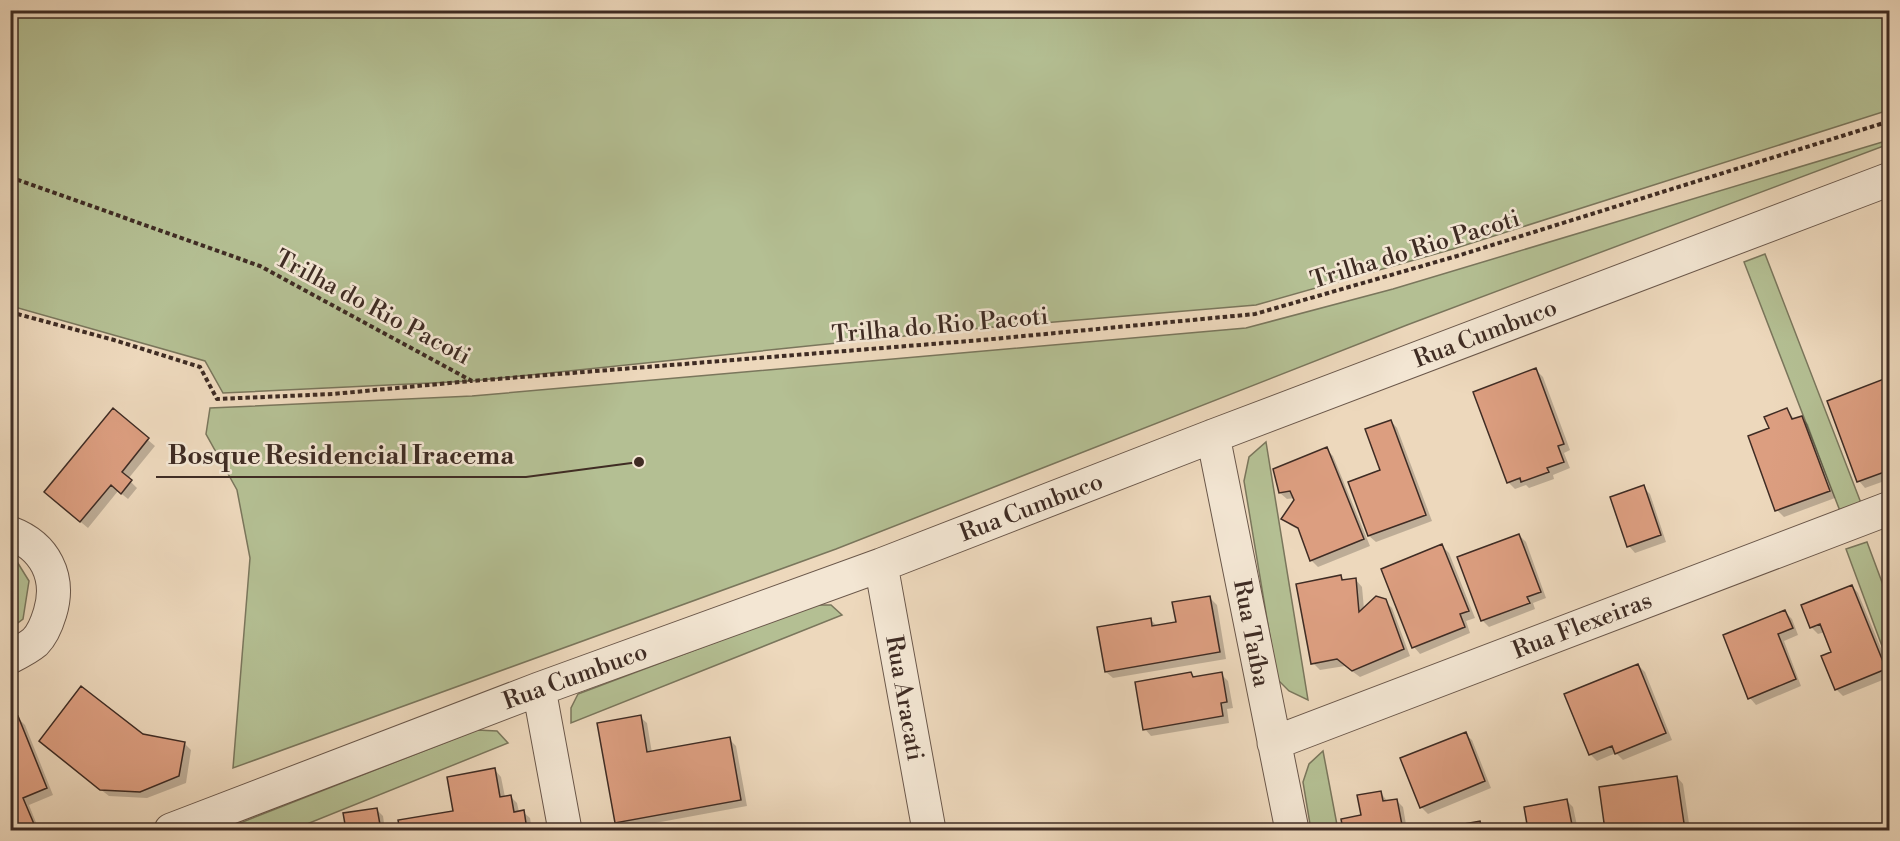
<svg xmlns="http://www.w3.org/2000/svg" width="1900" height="841" font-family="'Libre Bodoni',serif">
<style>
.green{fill:#b4bf93;stroke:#7a765c;stroke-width:1.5}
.shadow{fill:#0003}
.building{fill:#dc9e80;stroke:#3f2c24;stroke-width:1.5}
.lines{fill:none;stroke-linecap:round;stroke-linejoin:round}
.street-casing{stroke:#6a574a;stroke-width:35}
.path{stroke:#3f2c24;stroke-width:4;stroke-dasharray:4.5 3;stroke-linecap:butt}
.street{stroke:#f3e6d3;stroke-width:33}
.labels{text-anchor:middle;stroke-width:5;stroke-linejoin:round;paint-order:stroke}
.street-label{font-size:24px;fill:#3f2c24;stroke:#f3e6d3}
.leader{fill:none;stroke:#3f2c24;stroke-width:2}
.callout-dot{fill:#3f2c24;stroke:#f3e6d3;stroke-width:2}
.callout-label{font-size:26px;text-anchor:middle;font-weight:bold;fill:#3f2c24;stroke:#f3e6d3;stroke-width:5;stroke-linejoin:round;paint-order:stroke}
</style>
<rect width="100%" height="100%" fill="#edd8bc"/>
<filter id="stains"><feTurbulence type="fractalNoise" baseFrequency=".00333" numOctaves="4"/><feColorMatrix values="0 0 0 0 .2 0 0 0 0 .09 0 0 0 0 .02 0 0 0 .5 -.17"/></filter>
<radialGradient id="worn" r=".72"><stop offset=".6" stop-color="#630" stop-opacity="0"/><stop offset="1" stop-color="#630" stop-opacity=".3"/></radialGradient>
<!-- green -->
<path class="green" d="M10,11h1879v99l-436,139 -197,56 -274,23 -510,53 -249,12 -18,-32 -194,-55z
M1889,140v4l-482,181 -571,224 -603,219 17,-210 -13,-68 -31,-56 4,-26 262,-12 774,-68 147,-39z
M1765,254l96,249 -21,8 -96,-249z
M1266,442l42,258 -19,-9 -12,-12 -33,-198 5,-24z
M1867,542l22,59v64l-43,-116z
M11,552l18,29 -6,38 -12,9z
M814,605h17l11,10 -271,108v-15l7,-14z
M477,730l20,1 11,12 -216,87h-60l3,-5z
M1323,751l15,79h-27l-8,-48 6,-18z"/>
<!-- shadow -->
<path class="shadow" d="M1536,370l7,7 27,73 -6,3 6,15 -17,7 1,4 -25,9 -3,-3 -11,4 -7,-7z
M1888,379l2,100 -25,9 -6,-7z
M113,410l42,36 -27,33 9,9 -9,11 -10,-8 -30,37 -35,-29z
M1787,410l8,10 7,-2 6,6 27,74 -51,19 -7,-7 -7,-81z
M1391,421l6,7 35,93 -56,21 -7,-6 -20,-54 33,-12z
M1326,449l7,7 37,90 -52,21 -7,-7 -10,-29 -11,-6 -7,-7 13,-18 -1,-2 -8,1 -7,-6z
M1643,487l7,7 16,48 -31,11 -6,-7z
M1519,535l7,7 20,56 -13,5 2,6 -46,18 -7,-7z
M1442,546l7,7 26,65 -9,3 4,12 -50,21 -6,-7z
M1341,577l4,4 11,-1 6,7 2,22 21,-8 7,7 18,48 -50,21 -15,-11 -25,4 -7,-7z
M1852,586l6,7 32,77v7l-47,19 -7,-7 -3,-36 -8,-21 -7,2 -7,-7 -8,-21z
M1210,598l7,7 9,54 -113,19 -7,-6 45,-52 7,7 20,-4z
M1785,612l7,7 6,16 -14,6 17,45 -45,19 -6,-7z
M1638,665l7,7 27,68 -49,20 -7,-7 -19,8 -7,-7z
M1191,674l4,4 26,-4 7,7 5,27 -6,1 2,14 -78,13 -6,-7z
M10,715l3,2 5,1 7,7 28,70 -24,10 10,25h-29z
M640,717l7,6 5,30 77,-14 7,7 11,60 -124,23 -6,-7z
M1465,734l7,6 19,48 -63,26 -7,-7z
M143,736l41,7 7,7 -5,33 -39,15 -38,-2 -62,-48z
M495,770l6,7 4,20h6l6,6 2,9h4l7,6 2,12h-131l-1,-9 55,-9z
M1677,777l6,7 7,46h-84l-6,-42z
M1380,792l8,10 8,-2 7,7 4,23h-62l-2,-10 20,-3z
M1566,800l7,7 5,23h-48l-5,-22z
M376,809l7,7 2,14h-38l-2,-16z
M1479,823l7,7h-48z"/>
<!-- building -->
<path class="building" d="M1536,368l28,76 -6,2 6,16 -17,6 2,4 -28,10 -1,-4 -13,5 -34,-91z
M1889,377l1,93 -33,12 -30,-81z
M113,408l36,30 -27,34 10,8 -11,14 -10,-9 -31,37 -36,-30z
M1787,408l5,11 10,-3 28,75 -55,20 -27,-75 21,-8 -5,-11z
M1391,420l35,95 -58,21 -20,-54 32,-12 -15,-41z
M1327,447l37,92 -54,22 -12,-33 -17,-9 13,-19 -4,-9 -11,2 -6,-24z
M1644,485l17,50 -34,12 -17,-50z
M1519,534l22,58 -14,5 3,6 -49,18 -24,-64z
M1442,544l27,67 -9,3 5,13 -53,21 -31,-79z
M1341,575l1,5 14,-2 3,34 17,-16 10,3 18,50 -52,22 -15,-12 -26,5 -15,-80z
M1852,585l34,84 -51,21 -14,-34 10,-4 -11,-28 -10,4 -9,-23z
M1210,596l10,56 -115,20 -8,-45 54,-9 1,8 24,-4 -4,-20z
M1785,610l8,18 -15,6 18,45 -48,20 -25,-64z
M1638,664l28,69 -51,21 -3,-8 -23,9 -25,-61z
M1191,672l2,5 29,-5 5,30 -6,1 2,13 -80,14 -8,-48z
M81,686l62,48 42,8 -6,34 -39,16 -40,-2 -61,-49z
M641,715l6,37 83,-15 11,63 -126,23 -18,-100z
M18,716l29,72 -24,10 11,26 -17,6h-7v-112z
M1466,732l19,49 -65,27 -20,-50z
M495,768l5,29 11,-2 3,17 10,-2 3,20h-127l-2,-10 55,-9 -6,-34z
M1677,776l8,54h-80l-6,-43z
M1381,791l2,10 14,-2 6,31h-60l-2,-11 20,-4 -4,-20z
M1567,799l6,31h-45l-4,-23z
M377,808l4,22h-35l-3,-17z
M1480,821l2,9h-52z"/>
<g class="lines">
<!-- street casing -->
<g class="street-casing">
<path id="street" d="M1213,436l79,394
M10,533c35,13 51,44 40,80 -3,10 -7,21 -15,29 -7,6 -17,11 -25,15
M881,565l48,265
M539,689l26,141
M1274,743l616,-235
M171,830l368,-141 342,-124 332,-129 677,-257"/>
</g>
<!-- path -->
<path class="path" d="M10,177l250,89 212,115 510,-41 273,-26 202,-58 433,-135
M10,312l104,28 86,27 17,32 116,-5 138,-13"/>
<!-- street -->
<use href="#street" class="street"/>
</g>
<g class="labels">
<!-- street labels -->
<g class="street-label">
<text transform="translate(1415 249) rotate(-17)" y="8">Trilha do Rio Pacoti</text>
<text transform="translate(373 307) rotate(28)" y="8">Trilha do Rio Pacoti</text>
<text transform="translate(940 325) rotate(-5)" y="8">Trilha do Rio Pacoti</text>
<text transform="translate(1485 333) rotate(-21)" y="8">Rua Cumbuco</text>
<text transform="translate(1031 507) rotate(-21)" y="8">Rua Cumbuco</text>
<text transform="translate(1582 625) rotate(-21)" y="8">Rua Flexeiras</text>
<text transform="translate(1252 633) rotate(79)" y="8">Rua Taíba</text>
<text transform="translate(575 676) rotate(-20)" y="8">Rua Cumbuco</text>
<text transform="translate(905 698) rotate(80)" y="8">Rua Aracati</text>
</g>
</g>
<!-- callouts -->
<path class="leader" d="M639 462L526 477H156"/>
<circle class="callout-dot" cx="639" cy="462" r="6"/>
<g class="callout-label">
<text x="341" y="464">Bosque Residencial Iracema</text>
</g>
<!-- margin -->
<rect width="1900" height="841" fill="none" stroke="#edd8bc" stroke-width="36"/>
<rect x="12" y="12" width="1876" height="817" fill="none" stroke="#3f2c24" stroke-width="3"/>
<rect x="18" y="18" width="1864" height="805" fill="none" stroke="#3f2c24" stroke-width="1.5"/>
<rect width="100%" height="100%" filter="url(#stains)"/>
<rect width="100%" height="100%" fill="url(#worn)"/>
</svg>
